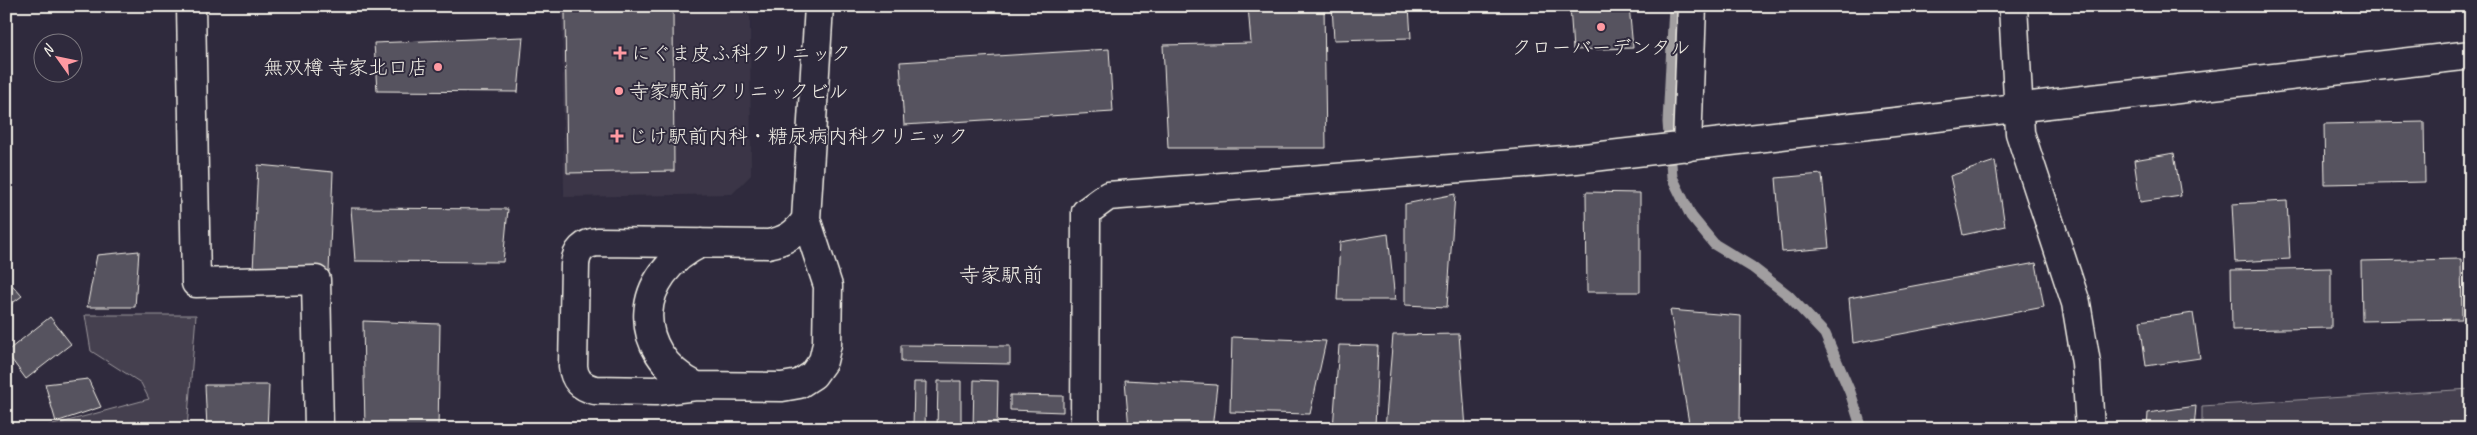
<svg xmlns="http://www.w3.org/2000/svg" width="2477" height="435" font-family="Caveat,'Klee One',sans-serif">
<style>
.built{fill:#3b3647}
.green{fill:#454050;stroke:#9c989c}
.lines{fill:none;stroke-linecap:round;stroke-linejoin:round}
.stream{stroke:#a19ea0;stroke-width:11}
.building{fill:#56525f;stroke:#f4f1e8}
.minor-casing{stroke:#f4f1e8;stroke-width:31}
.minor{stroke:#2f2a3d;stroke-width:28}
.poi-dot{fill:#ff9aa2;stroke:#2f2a3d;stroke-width:2}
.labels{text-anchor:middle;stroke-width:4;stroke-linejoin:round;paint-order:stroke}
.poi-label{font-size:20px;fill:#f4f1e8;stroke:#2f2a3d;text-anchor:start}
.neighbourhood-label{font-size:21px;fill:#f4f1e8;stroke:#2f2a3d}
</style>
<rect width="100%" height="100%" fill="#2f2a3d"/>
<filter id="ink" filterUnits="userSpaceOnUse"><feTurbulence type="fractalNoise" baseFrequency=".02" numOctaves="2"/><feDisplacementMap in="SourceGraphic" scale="10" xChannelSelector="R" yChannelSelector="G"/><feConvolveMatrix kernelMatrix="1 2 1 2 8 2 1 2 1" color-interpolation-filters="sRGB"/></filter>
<g filter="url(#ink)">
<!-- built -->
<path class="built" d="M562,6h177l11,11 1,158 -19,19 -168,3z"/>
<!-- green -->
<path class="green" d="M85,315h111l-9,114h-149l111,-30 -8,-16 -50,-32z
M2471,389v40h-269v-23z"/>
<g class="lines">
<!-- stream -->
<path class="stream" d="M1674,6l-6,116 4,55 19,39 23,28 38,23 36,28 37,39 25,58 12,37"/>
</g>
<!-- building -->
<path class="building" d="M1248,6h76l2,142h-158l-5,-103 88,-2z
M1332,6h77l2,32 -77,2z
M1570,6h59l4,42 -60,2z
M673,11l1,160 -107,2 -2,-161z
M523,37l-5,55 -141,-1 -3,-48z
M1109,49l4,63 -209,13 -4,-63z
M2424,122l1,60 -100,2 -1,-60z
M2174,153l7,43 -41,6 -6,-42z
M1995,161l10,65 -42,9 -13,-59z
M258,165l75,7 -4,100 -76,-1z
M1822,174l7,74 -47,4 -6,-74z
M1586,192l54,1v99h-53z
M1455,194l-8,113 -42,-2v-101z
M2287,201l3,58 -55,3 -3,-58z
M351,208l157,1 -5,53 -148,-1z
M1388,234l7,66h-58l3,-58z
M139,251l-4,56h-48l10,-52z
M2461,259l1,60 -100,2 -1,-60z
M2036,263l8,44 -191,36 -4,-45z
M2331,268v60l-99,2 -1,-60z
M6,278l16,18 -16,12z
M1670,310l71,6 -1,113h-50z
M2193,313l7,45 -54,8 -6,-45z
M50,317l21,27 -45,35 -20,-27z
M363,321l77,3 -2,105h-73z
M1459,334l7,95h-81l8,-94z
M1232,337l94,4 -16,73 -80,-2z
M901,345l109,1v18l-109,-2z
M1339,345l39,1 -3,83h-42z
M88,379l13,28 -45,15 -11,-38z
M974,380l24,1 -1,48h-24z
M1125,380l92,5 -5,44h-83z
M938,381h23v48h-24z
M914,382h12l-1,47h-12z
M205,385h64l-2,44 -60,-1z
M1010,395l53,1v16l-53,-2z
M2196,406l-2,23h-47l1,-16z
M1009,425l53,2v2h-53z"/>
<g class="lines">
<!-- minor casing -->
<g class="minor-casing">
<path id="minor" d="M191,6l5,277 120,-3 3,149
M2013,6l7,127 56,170 10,60 4,66
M1687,147l5,-141
M806,219l22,67 -1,58 -4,17 -10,14 -14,9 -17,3 -86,-1 -41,5 -60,-1c-13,-3 -21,-10 -22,-24l2,-101c1,-14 9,-22 23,-23l170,2c17,-3 29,-10 38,-25z
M806,219l13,-213
M696,386c-67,-35 -62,-111 5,-143
M1085,429l1,-217 22,-16 468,-37 895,-104"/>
</g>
<!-- minor -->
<use href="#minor" class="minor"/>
</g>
</g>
<!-- markers -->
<g class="poi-dot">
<circle cx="1601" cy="27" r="5"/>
<path d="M617.5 45.5h5v5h5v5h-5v5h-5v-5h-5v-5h5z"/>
<circle cx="438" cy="67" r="5"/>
<circle cx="619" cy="91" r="5"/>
<path d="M614.5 128.5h5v5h5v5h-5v5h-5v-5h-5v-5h5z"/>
</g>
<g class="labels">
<!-- poi labels -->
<g class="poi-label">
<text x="1601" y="54" text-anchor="middle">クローバーデンタル</text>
<text x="631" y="60">にぐま皮ふ科クリニック</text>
<text x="428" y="74" text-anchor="end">無双樽 寺家北口店</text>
<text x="629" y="98">寺家駅前クリニックビル</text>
<text x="628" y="143">じけ駅前内科・糖尿病内科クリニック</text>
</g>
<!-- neighbourhood labels -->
<g class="neighbourhood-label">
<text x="1001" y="282">寺家駅前</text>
</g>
</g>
<!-- margin -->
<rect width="2477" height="435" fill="none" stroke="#2f2a3d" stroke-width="25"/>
<rect x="12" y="12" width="2452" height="410" fill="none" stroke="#f4f1e8" stroke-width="2" filter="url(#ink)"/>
<!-- north arrow -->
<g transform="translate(58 58) rotate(303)"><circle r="24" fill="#2f2a3d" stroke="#7e7a81"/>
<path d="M0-4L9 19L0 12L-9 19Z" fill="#ff9aa2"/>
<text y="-8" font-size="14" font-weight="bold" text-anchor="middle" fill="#f4f1e8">N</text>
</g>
</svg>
